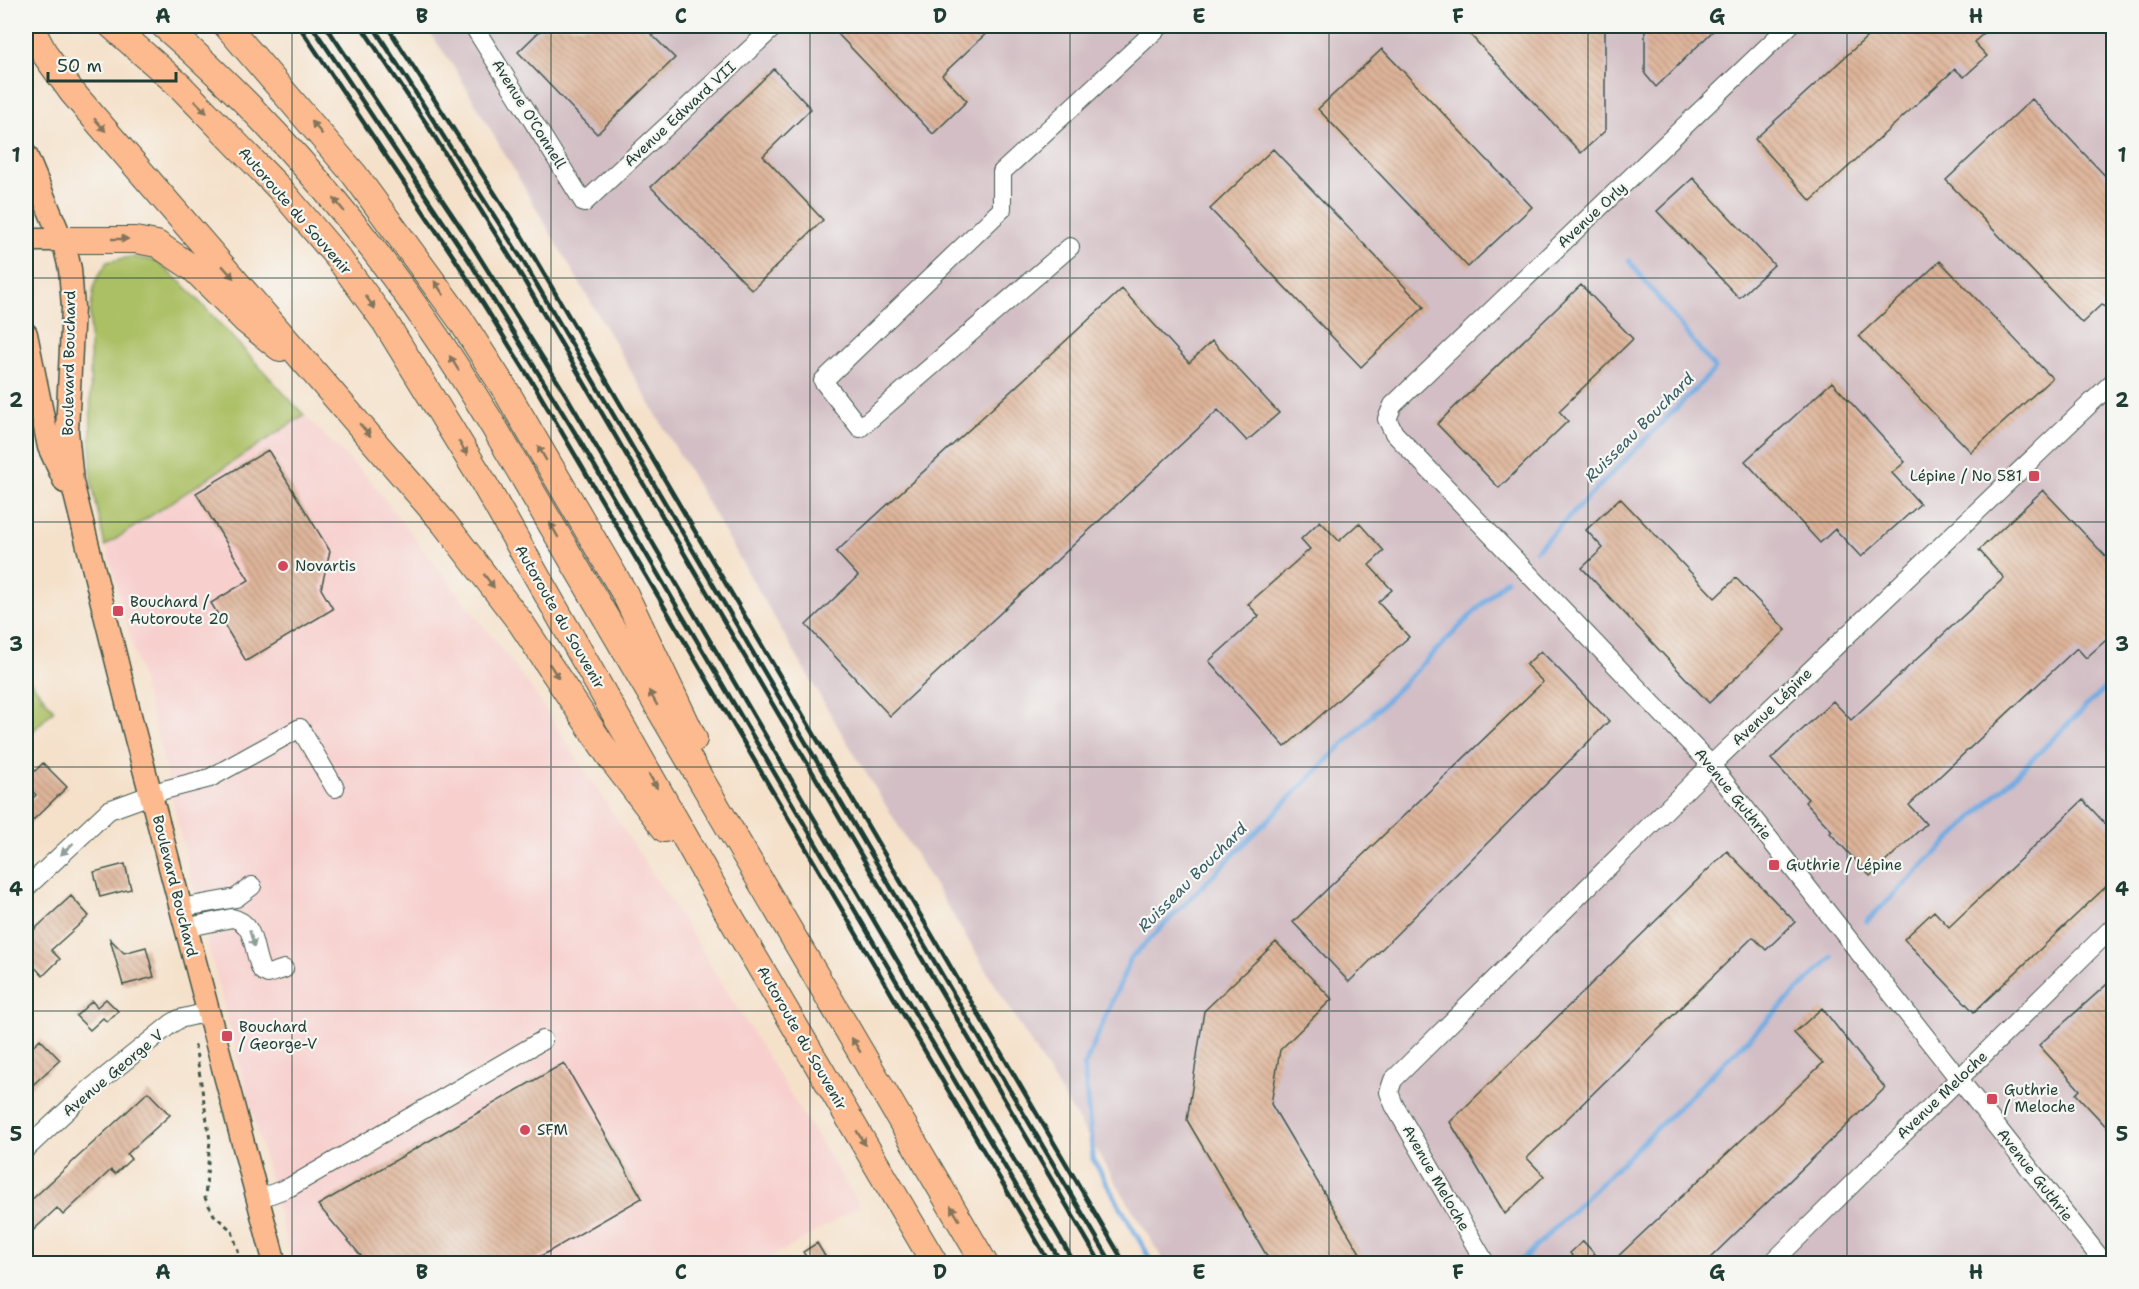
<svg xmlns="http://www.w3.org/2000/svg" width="2139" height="1289" font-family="'Shantell Sans',sans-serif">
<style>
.built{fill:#f7d0ce}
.industrial{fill:#d2bec4}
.green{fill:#abc065;stroke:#657e4c;stroke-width:1.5}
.park{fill:url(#park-tufts);stroke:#657e4c;stroke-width:1.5}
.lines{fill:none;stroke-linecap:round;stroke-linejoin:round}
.stream{stroke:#72ace2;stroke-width:5}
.building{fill:url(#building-back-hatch)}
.minor-casing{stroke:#3f564a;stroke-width:20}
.major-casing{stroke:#3f564a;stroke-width:25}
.highway-casing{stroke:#3f564a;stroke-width:28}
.path{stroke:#3f564a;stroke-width:3;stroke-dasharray:4.5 4.5;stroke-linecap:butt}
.minor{stroke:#fff;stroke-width:18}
.major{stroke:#fcba8e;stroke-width:22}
.highway{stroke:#fcba8e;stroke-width:26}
.rail{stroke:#1f3d34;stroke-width:4.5}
.oneway{fill:#82755c}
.oneway2{fill:#8f9e9a}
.grid{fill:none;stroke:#1f3d34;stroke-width:1.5;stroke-opacity:0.55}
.poi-dot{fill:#d1495b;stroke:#f6f6f2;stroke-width:2}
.labels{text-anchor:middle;stroke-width:4.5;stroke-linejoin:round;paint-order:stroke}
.street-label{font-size:15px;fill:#1f3d34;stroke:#f6f6f2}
.poi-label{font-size:15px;fill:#1f3d34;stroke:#f6f6f2;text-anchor:start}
.water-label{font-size:16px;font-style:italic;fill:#385e68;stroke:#f6f6f2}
.neatline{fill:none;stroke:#1f3d34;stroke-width:2}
.grid-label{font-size:20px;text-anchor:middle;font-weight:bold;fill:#1f3d34}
</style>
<defs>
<pattern id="park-tufts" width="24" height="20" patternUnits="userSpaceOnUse" patternTransform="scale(1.5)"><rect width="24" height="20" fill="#abc065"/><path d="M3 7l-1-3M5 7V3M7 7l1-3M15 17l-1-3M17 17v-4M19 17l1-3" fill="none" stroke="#8b9d54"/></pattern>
<pattern id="building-back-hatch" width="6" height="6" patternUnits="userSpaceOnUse" patternTransform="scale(1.5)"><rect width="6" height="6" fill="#deb499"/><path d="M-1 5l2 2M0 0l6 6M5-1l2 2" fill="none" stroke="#b3947e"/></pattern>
</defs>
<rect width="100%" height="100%" fill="#f6f6f2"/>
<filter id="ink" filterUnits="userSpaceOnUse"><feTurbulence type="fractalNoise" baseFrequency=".0167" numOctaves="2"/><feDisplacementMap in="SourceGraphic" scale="12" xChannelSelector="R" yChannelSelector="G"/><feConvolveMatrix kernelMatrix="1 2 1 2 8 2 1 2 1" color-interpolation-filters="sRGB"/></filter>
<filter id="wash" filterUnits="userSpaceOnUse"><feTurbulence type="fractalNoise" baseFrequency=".008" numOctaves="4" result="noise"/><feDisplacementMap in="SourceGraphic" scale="24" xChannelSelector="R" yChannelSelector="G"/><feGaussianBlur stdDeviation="1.35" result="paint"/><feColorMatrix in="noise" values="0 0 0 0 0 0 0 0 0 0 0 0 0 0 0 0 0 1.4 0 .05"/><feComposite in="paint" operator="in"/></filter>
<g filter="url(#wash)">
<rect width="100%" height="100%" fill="#f5e1ca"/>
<!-- built -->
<path class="built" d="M304,415l64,63 162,208 145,222 185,298 -98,57h-470l-101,-383 -27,-118 -58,-216z"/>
<!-- industrial -->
<path class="industrial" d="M425,26h1688v1237h-948l-327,-536 -384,-660z"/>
<!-- green -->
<path class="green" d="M130,257l26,4 30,26 118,128 -199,131 -14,-67 -1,-166 5,-31 12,-20z"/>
<!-- park -->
<path class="park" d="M26,676l28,34 -28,28z"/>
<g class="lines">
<!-- stream -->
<path class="stream" d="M1536,550l179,-181 -86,-108
M1867,921l247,-242
M1153,1264l-60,-105 -9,-92 47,-109 375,-378
M1518,1264l314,-307"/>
</g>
<g id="blocks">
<!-- building -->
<path class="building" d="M545,26h98l32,32 -78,76 -79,-82z
M847,26h147l-52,49 25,26 -34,33 -95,-100z
M1462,26h143v105l-24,22z
M1645,26h73l-62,61 -11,-13z
M1879,26h113l-18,16 13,14 -23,21 -9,-8 -144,132 -56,-62z
M1382,49l150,158 -64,60 -150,-158z
M774,69l37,40 -48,47 60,64 -71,70 -101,-103z
M2032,99l82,86v131l-12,-12 -20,19 -136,-143z
M1273,149l151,158 -63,60 -151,-158z
M1693,178l81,87 -35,33 -82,-87z
M1940,261l112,117 -81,74 -112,-116z
M1581,285l52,54 -74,72 9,10 -69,67 -62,-64z
M1122,289l67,74 23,-22 67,72 -32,28 -29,-31 -328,306 -84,-91 52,-49 -22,-24z
M1832,382l73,80 -13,11 28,31 -59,53 -26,-28 -15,14 -75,-82z
M268,450l62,101 -9,38 12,20 -87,52 -35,-58 38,-23 -53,-87z
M2043,490l71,75v68l-28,25 -9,-10 -168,157 17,19 -56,52 -40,-43 2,-2 -27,-29 3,-3 -37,-40 62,-58 18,19 153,-142 -25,-28z
M1620,498l95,100 21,-20 50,52 -77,73 -127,-135 21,-20 -17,-18z
M1320,521l19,20 20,-18 25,28 -15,14 23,25 -14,12 31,35 -124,110 -76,-86 50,-45 -11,-12 62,-55 -9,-10z
M1541,651l68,70 -260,261 -56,-60 250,-240 -17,-17z
M43,763l24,24 -41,40v-22l10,-10 -10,-11v-4z
M2083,800l31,33v46l-140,133 -70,-73 30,-28 15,16z
M1727,851l68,71 -29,28 -13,-13 -226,221 17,18 -39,38 -55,-92z
M125,864l6,25 -31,8 -6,-25z
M71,896l18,20 -38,34 9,9 -17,17 -17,-18v-21z
M110,939l14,14 22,-6 8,30 -31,8z
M1276,942l56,57 -52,51 -9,54 95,159h-95l-84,-143 17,-109z
M2114,978v157l-38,-41 4,-4 -41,-45z
M106,999l12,12 -11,11 -4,-4 -13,12 -14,-14 16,-15 5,6z
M1822,1008l63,80 -180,175h-94l212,-200 -29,-30z
M40,1039l20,21 -34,31v-38z
M564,1063l78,135 -113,65h-162l-49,-58z
M148,1092l22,23 -43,39 4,5 -16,15 -4,-4 -48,45 -6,-7 -31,29v-32z
M1583,1241l20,22h-26l-7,-10z
M817,1243l12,20h-19l-7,-11z"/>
</g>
</g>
<g filter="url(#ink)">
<use href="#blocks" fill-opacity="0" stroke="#3f564a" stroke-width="1.5"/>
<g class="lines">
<!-- minor casing -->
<g class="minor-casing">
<path id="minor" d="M481,26l-5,4 108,173 191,-177
M1789,26l-396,379 -6,14 7,14 317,332 394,499
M1070,247l-210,181 -37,-47 179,-172v-37l158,-146
M26,888l83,-78 55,-20 46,-12 90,-50 35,60
M180,908l56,-10 16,-12
M185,928l47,-10c25,5 20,35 30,53l6,3 16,-5
M26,1149l64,-60 81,-65 8,-5 30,-7
M258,1199l32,-12 253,-147
M1486,1264l-92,-159 -5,-13 4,-12 318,-315 403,-384
M1771,1264l343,-338"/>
</g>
<!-- major casing -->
<g class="major-casing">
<path id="major" d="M26,155l39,93 5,21 3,38 -6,124 5,51 62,249 141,533
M26,240h36
M26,334l23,113 16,35"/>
</g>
<!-- highway casing -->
<g class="highway-casing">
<path id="highway" d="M30,26l16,30 26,36 372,431 77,100 89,134 55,72
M112,26l67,59 100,103 60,71 46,63 96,156 243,428 211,358
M164,26c132,114 240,252 330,401l491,837
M227,26l127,148 106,145 46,72 119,203 69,145
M62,240h73l22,4 37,25 52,52 34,27"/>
</g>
<!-- path -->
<path class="path" d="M195,1045l15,95 -5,58 9,17 18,16 10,33"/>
<!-- minor -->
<use href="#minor" class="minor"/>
<!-- major -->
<use href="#major" class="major"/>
<!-- highway -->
<use href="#highway" class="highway"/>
<!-- rail -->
<path class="rail" d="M299,26l158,236 80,128 513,874
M312,26l158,236 110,179 482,823
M326,26l137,205 103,164 509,869
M361,26l65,97 89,142 586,999
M373,26l150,235 589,1003
M387,26l130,202 608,1036"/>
</g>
<!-- one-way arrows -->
<defs><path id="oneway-solid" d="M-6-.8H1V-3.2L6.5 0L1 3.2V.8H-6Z" transform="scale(1.5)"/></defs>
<g class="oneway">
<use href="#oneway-solid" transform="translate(201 107) rotate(45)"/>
<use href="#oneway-solid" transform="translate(100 125) rotate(49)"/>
<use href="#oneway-solid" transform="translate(317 128) rotate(-130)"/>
<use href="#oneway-solid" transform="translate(339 205) rotate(-129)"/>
<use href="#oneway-solid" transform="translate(120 239)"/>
<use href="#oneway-solid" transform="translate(228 272) rotate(48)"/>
<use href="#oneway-solid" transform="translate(439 288) rotate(-124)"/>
<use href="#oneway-solid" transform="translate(370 302) rotate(54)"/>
<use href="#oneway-solid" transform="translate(454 363) rotate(-122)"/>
<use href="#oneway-solid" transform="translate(365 430) rotate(49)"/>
<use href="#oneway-solid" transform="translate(463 448) rotate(59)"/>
<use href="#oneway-solid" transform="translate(542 453) rotate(-120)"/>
<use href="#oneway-solid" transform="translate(554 530) rotate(-120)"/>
<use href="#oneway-solid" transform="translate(489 581) rotate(53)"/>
<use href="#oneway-solid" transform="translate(554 671) rotate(57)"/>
<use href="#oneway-solid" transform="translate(653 698) rotate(-120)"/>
<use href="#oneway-solid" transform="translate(653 781) rotate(60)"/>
<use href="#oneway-solid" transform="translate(856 1045) rotate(-121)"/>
<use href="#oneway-solid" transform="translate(861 1138) rotate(59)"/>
<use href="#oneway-solid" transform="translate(955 1213) rotate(-121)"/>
</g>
<g class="oneway2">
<use href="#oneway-solid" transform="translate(67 849) rotate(137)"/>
<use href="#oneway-solid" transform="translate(252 939) rotate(73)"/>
</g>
</g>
<!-- grid -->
<path class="grid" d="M292,26v1238M551,26v1238M810,26v1238M1070,26v1238M1329,26v1238M1588,26v1238M1847,26v1238M26,278h2088M26,522h2088M26,767h2088M26,1011h2088"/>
<!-- markers -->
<g class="poi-dot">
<rect x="2028" y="470" width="12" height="12" rx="3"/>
<circle cx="283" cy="566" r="6"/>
<rect x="112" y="605" width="12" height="12" rx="3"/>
<rect x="1768" y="859" width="12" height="12" rx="3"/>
<rect x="221" y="1030" width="12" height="12" rx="3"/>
<rect x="1986" y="1093" width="12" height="12" rx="3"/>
<circle cx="525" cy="1130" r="6"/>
</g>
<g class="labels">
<!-- street labels -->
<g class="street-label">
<text transform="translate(529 114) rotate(58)" y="5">Avenue O'Connell</text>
<text transform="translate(680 114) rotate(-43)" y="5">Avenue Edward VII</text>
<text transform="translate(295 211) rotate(49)" y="5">Autoroute du Souvenir</text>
<text transform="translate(1592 215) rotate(-43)" y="5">Avenue Orly</text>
<text transform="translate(69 363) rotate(-89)" y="5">Boulevard Bouchard</text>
<text transform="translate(560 617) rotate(60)" y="5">Autoroute du Souvenir</text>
<text transform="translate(1772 707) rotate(-44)" y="5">Avenue Lépine</text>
<text transform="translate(1733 794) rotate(51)" y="5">Avenue Guthrie</text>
<text transform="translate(175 886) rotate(76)" y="5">Boulevard Bouchard</text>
<text transform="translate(802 1038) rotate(60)" y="5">Autoroute du Souvenir</text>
<text transform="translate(113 1073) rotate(-40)" y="5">Avenue George V</text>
<text transform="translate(1942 1095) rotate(-44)" y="5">Avenue Meloche</text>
<text transform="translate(2035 1175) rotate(52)" y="5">Avenue Guthrie</text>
<text transform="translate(1436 1178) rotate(60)" y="5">Avenue Meloche</text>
</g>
<!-- poi labels -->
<g class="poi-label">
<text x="2022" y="481" text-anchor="end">Lépine / No 581</text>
<text x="295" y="571">Novartis</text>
<text x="130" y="607">Bouchard /<tspan x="130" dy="17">Autoroute 20</tspan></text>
<text x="1786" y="870">Guthrie / Lépine</text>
<text x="239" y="1032">Bouchard<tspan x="239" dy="17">/ George-V</tspan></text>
<text x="2004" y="1095">Guthrie<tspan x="2004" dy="17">/ Meloche</tspan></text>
<text x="537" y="1135">SFM</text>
</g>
<!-- water labels -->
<g class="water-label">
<text transform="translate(1639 427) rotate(-45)" y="6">Ruisseau Bouchard</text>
<text transform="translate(1192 877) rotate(-45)" y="6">Ruisseau Bouchard</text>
</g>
</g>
<!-- margin -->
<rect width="2139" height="1289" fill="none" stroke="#f6f6f2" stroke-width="66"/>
<!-- scale -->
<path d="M48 72v9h128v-9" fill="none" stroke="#1f3d34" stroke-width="3"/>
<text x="57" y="72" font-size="18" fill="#1f3d34" stroke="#f6f6f2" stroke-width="4.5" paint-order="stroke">50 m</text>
<rect x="33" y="33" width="2073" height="1223" class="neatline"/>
<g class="grid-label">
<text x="163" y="23">A</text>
<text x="422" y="23">B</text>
<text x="681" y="23">C</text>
<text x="940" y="23">D</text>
<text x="1199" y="23">E</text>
<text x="1458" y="23">F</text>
<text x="1717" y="23">G</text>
<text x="1976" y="23">H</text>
<text x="16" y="162">1</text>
<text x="2122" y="162">1</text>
<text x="16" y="407">2</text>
<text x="2122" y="407">2</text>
<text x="16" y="651">3</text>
<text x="2122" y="651">3</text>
<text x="16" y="896">4</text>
<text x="2122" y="896">4</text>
<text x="16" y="1141">5</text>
<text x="2122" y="1141">5</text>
<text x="163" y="1279">A</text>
<text x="422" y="1279">B</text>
<text x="681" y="1279">C</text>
<text x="940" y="1279">D</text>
<text x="1199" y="1279">E</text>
<text x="1458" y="1279">F</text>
<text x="1717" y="1279">G</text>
<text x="1976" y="1279">H</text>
</g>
</svg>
